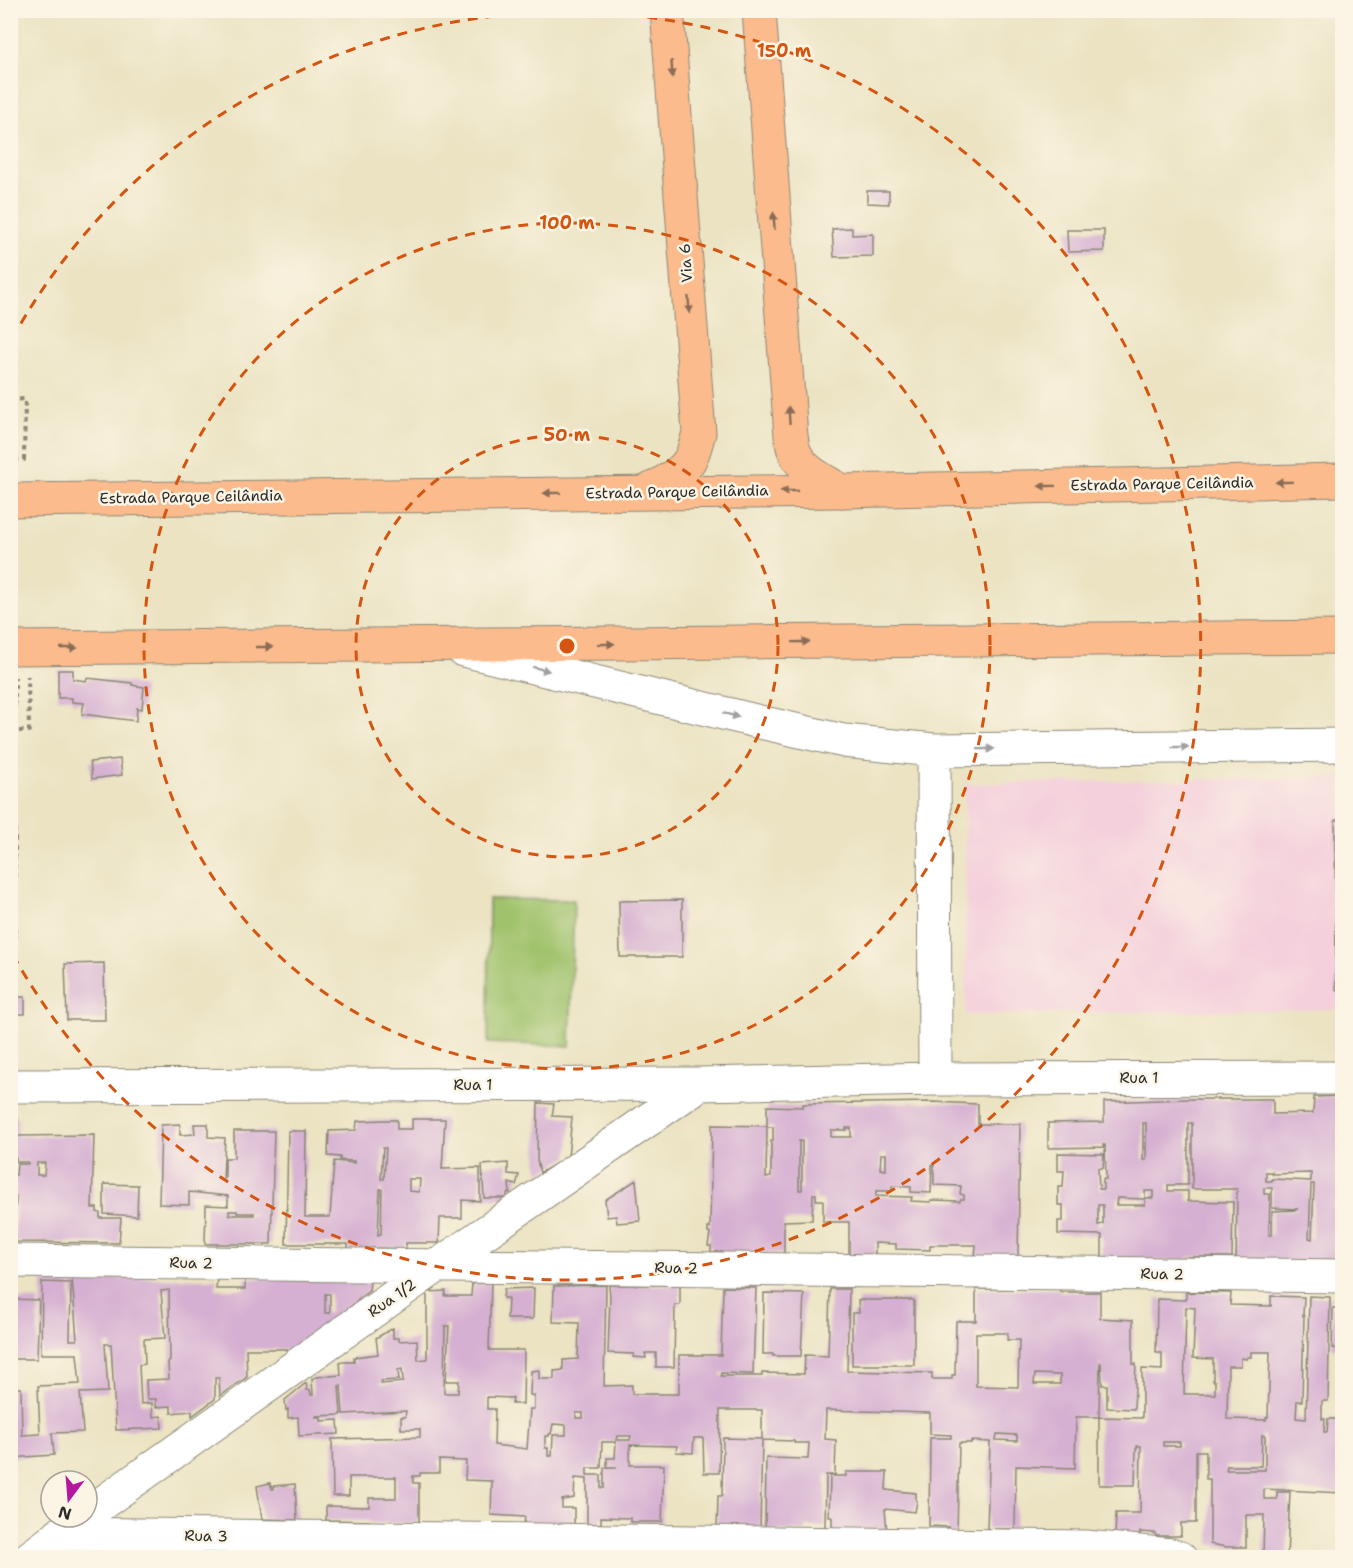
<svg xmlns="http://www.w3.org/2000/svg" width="1353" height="1568" font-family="'Shantell Sans',sans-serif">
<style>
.built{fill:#f4cfdc}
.green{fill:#a0c26c;stroke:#66764c;stroke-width:1.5}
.building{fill:#d6b0d2;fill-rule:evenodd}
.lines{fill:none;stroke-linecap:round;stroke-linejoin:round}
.minor-casing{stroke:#8b8776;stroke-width:35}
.major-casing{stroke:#8b8776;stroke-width:35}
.highway-casing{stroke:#8b8776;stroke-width:35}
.path{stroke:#8b8776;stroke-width:4;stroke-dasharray:4.5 4.5;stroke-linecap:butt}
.minor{stroke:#fff;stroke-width:33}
.major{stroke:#fbbb8c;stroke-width:33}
.highway{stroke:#fbbb8c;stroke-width:33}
.oneway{fill:#896c57}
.oneway2{fill:#a0a0a0}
.ring{fill:none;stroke:#d5540f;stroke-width:3;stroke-dasharray:10 8}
.labels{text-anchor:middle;stroke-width:5;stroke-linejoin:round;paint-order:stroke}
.street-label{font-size:15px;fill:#2b2b2b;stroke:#fcf5e5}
.centre{fill:#d5540f;stroke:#fcf5e5;stroke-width:3}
.ring-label{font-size:18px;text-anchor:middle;font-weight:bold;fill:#d5540f;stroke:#fcf5e5;stroke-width:5;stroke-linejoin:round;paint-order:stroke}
</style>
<rect width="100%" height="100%" fill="#fcf5e5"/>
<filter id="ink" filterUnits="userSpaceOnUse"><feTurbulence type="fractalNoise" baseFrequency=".0167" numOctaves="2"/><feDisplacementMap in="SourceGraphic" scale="12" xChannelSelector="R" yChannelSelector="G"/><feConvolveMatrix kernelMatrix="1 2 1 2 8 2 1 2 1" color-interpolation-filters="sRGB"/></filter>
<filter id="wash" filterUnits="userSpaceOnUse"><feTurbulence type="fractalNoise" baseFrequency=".008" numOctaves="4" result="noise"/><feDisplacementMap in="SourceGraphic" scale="24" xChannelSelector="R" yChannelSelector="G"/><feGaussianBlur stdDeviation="1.35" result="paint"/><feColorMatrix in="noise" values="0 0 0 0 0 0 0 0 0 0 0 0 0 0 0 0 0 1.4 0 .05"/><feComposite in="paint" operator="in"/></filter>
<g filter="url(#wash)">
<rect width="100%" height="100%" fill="#ebe3c2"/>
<!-- built -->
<path class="built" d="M1342,777v232l-376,6 -1,-231z"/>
<!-- green -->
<path class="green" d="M489,899l85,1 -4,146 -82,-3z"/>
<g id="blocks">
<!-- building -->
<path class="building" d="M867,191h22v13l-22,-1z
M852,228v7l21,-1v22l-39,1 -2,-28z
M1067,230h37v21l-36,1z
M58,670h15v9l13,2 1,-3 45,5v2l12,2 -2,22 -5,-1 -1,13 -54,-7 2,-11 -12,-1v-4h-14z
M120,759l2,16 -30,4 -2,-17z
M1335,820h7v170h-6z
M682,900v57h-62l-1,-56z
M104,963l1,57h-38l-2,-56z
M10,997h15v17h-15z
M1342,1096v52l-4,-1v2l4,1v115l-106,-1 1,-75h-45v-66h-4v62h-20v6h20v10l45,1 -1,55h-44v4l-86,-1v-25l-44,-1v-13h5v-16h-5v-18h5l1,-16h-6v-18l46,1 -1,14h-5l1,21h4v-10h3l-1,-34h-2l1,2 -56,1v-25l56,-1v-20l84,-3h85v15l40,-1 1,-16zM1143,1123h3v37h-3zM1266,1172h6v2l39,-1v8l-39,-2v2h-6zM1311,1184h3l-2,55 -3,-1zM1264,1188h8v20l25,1 -1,1 -24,1v24h-3l1,-41h-6zM1145,1191h8v7h-8zM1117,1198l28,1v6h-29zM1098,1205h5v19l-5,1z
M933,1102l45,2v20h42l-2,135 -43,-1 1,-13h-46v5l-34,-1v-5l-21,-1v12l-26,-1v-32h-26v-22h-7v-6h-3l-1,26 -28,1v33l-61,1 -1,-3h-11v-6h-3l2,-13h-2v-5h2l2,-103 55,1v-20l36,1v-3zM767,1127h6v14h-2v36l-5,1zM846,1128h5v9h-20v-7h16zM799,1141h3v49h-3zM881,1154h5v16l-6,-1zM932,1165h2v20l27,1 -1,8 4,1v4h-3l-1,2 -29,-1v2l-20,-1 1,-4 -36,-1v-5h16v-5l19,1v5l20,1z
M538,1103l16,1 -2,12 20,1 -4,40 -28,16 -3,-13z
M10,1118h8l-1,18 77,-1 -2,73h5v4l3,1v5h21l-2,25 -105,-1 2,-46h-6v-21h6l1,-11h11v-2h-11l-1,-4h-6zM37,1163h8l-1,12h-7z
M412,1119h33l-3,50 38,-1v33l-18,-1v18h-22l-1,25h-33v6l-35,-1v2l-23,-1v-5h-62l2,-113h18l-1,86h25l4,-56 20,2v-2l-14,-1v-3l-12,-1 1,-25 27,-1 1,-9 28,-1h12v9h15zM383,1148h3l-2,31h-3zM409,1179h11l-1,13 -10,-1zM380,1189h2l-1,45 -3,1z
M180,1124v11l15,-1 -1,-10h14v13l17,1 -2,41h2v-21h9v-27h40l-3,113h-66l1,-39 22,1v-10l-39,-4v13l-30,-1 2,-79zM229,1211h8v2h17v2h-25z
M508,1163v11l11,1 -3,10 -7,-2 1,10h-3v5h-23l-2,-33z
M636,1180l4,41 -23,2 -1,-7 -9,1 -2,-17z
M104,1184l34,1 -1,31 -33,-2z
M72,1277l145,2 -1,10h29v-11l125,3 -1,10 -11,8 1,1 -26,21 -46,31v-3h-41l1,28 -27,19 -1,-18h-4v21l-23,17v-5l-21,2v-7l-15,1v-8h-9l-1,-19 23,-1 -1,-15v-2l2,-1 -1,-71 -8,1 4,47 -21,1 1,25 -6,1 2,39 11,-1 1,14 8,-1 1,12 -46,2 -5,-86h-6l3,48 -28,1 3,39 -31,1 2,22 -44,3v-70h11l1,47 18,-1 -2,-48 42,-2 -3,-30h-36l1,-72 29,1 -1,57h7zM325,1294h5v19h-5z
M472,1283h19l-2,67h35l-1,54h-11l1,-6 -26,-1v12h8l-1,36 33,4 3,-40h4v-14h-4l1,-24 8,-1v9h15v-8l9,-1v-10l15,-1 1,-36 -26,-1 1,-36 52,-1 -2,101 28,-1v9h47v-39h42l2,-68 33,1 -3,86 -32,-1v3h41v-3l42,1 1,-19 23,1 2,-67h19l-2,82 85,2v6h20v-4h3l1,-54h20v-32h84v3h40v26l33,2v44h3l-2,45 -27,-1v-23h-5l-1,-22h-1l-1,54h-23l-1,51 -59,-2 -1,63h-28l3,-87 -19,-1v2h-12l-2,91h-10l1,-7 -19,-1 1,-88h21v-3l-21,-1v-21l-104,-3 -1,29 11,1 -1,35h-9l-1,52h-19v4l-41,-1 1,-72 42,1 1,-16h-15v-2l-32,-1 -2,91 -43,-2 1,-33h4l1,-58 39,1v-29h-42l-1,63h-15l-1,-35h-9l-1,15 -17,-1 1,-6 -47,-1v20h34l-2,57h-32v-4l-29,-1v7h-14v-45l-12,-1 -1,20 -12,2v8h12v16h-50l1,-7 -34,-2 1,-34 -27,-1 1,-19 -27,-1v13h-19v3h-7v7h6v40h-50v-2l-43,-1v-14l43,1v-9h27v-21h-47v19h-16l-1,-57 88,-2v-8h-19v-12h4l1,-6 -63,3 -2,-28h-2l2,29 -25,1v1h5v4l17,-1 1,14 -40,2 -1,-19 -10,1v-9l-2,1 -1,-10 21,-17 1,7h3l1,5h2l-1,-16 4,-2 25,-2 -1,-13h14v-5l24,-3 -2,-16 17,-10v10h6v3l18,-1 1,20 9,-1v-67l19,-1 -1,5h26zM445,1326h4l-3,55h13l-1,12h-14zM976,1333h32l-1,7h12l-1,47 -42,-1zM402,1369l1,13 -22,2v-3l18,-1 -1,-10zM1035,1374l25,1v9h-26zM576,1413h7v5h-7zM553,1424l13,1v10h-13l-1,21h-4v-8h-3v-12h4v-2h2zM997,1434l20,1v6l-21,-1zM618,1436h13l-1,4h-13zM602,1442h14l-1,16h-8v9h9v1h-12v20h-3v-13h-14v-7h14z
M609,1285h71v20h-5l-1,62h-18v-14h-11l1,5 -13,-1 1,-3 -26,-1 2,-57z
M534,1288l-1,31h-26l1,-21h-5l1,-9z
M1186,1292l45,1 -1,12 41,1v-10l33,1 -1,19h1l-2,85h-5l-1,17 10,1 3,-123 21,1 -2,104h-6v18h3l-1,13h3l1,-13h14v74l-78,-4v10h13v-7h13l-3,65h-24l1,-42h-18v32h-19l-17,-3v-65h-4v-28h-10v72h-15v13h-25l-1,-3 -15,-1v3h-25l1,-22h24l1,-67h-4v3h-1l-1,36h-36v-68l43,1v-49l20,1v-17h-6l1,-54 29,1zM1186,1307l9,1 -2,50 20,1v22h2v13h-31zM1251,1352h19l-2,65 -2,1v2l-39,-1 1,-53h13v-8l6,1v-2h4zM1262,1435l3,1v34h-39l1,-4h34zM1163,1442h17v4h-17z
M764,1293l40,1 -3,62h-28v-2h-10z
M10,1299l29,1 -2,59h-27z
M858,1300h56v65h-62v-52h7z
M1333,1308h9v41l-10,-1z
M846,1472h41l-1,18 30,3v8h1l-2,11 -30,-3 2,23h-55v-15h-3l1,-41h16z
M270,1483l2,6h2v-3l21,-2 2,36 -35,-1 -5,-33z
M187,1553h20l-1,4h-19z"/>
</g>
</g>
<g filter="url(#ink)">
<use href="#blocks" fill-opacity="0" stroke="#8b8776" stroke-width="1.5"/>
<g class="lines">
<!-- minor casing -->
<g class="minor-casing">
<path id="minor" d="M463,650l297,72 84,19 90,9 408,-5
M934,750l1,329
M10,1086l690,-2 235,-5 407,-1
M10,1261l1332,15
M87,1514l350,-248 263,-182
M59,1534l1027,13 85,8 9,3
M29,1558l48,-36"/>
</g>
<!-- major casing -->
<g class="major-casing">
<path id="major" d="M759,10l32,426c1,4 1,10 3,14 7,21 31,31 48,41
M646,492c14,-7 35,-18 43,-31 5,-8 7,-19 10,-28l-32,-423"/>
</g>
<!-- highway casing -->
<g class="highway-casing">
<path id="highway" d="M10,500l832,-9 500,-11
M10,648l1332,-11"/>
</g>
<!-- path -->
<path class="path" d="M10,400l15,-1 -1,61h-9v-12h-5
M10,731h19l-1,-55
M10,956l5,-3v-276"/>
<!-- minor -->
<use href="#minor" class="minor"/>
<!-- major -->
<use href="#major" class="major"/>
<!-- highway -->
<use href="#highway" class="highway"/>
</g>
<!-- one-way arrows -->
<defs><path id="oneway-solid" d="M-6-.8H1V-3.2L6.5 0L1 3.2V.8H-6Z" transform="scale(1.5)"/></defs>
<g class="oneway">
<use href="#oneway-solid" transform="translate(672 69) rotate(86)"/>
<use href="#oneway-solid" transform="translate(774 221) rotate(-94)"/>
<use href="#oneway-solid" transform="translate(689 305) rotate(86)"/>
<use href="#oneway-solid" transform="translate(789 415) rotate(-94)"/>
<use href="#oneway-solid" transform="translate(1284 482) rotate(179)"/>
<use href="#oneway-solid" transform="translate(1047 486) rotate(179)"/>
<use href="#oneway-solid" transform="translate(789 491) rotate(180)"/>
<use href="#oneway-solid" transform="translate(552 493) rotate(179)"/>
<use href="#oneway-solid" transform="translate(801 642) rotate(-1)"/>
<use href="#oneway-solid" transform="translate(606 644) rotate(-1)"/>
<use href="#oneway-solid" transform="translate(264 647)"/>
<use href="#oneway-solid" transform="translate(69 648)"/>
</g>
<g class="oneway2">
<use href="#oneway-solid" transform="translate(541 669) rotate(14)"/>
<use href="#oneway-solid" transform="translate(731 715) rotate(14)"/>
<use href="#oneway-solid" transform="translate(1180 747) rotate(-1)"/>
<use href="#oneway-solid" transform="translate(986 749) rotate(-1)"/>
</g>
</g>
<!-- distance rings -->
<g class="ring">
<circle cx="567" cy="646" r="211"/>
<circle cx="567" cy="646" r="423"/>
<path d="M12 339A634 634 0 1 1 12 953"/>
</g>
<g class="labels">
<!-- street labels -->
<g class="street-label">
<text transform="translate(686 263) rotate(-94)" y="5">Via 6</text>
<text transform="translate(1162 484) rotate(-1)" y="5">Estrada Parque Ceilândia</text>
<text transform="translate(677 492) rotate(-1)" y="5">Estrada Parque Ceilândia</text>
<text transform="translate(191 497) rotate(-1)" y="5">Estrada Parque Ceilândia</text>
<text x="1139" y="1083">Rua 1</text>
<text x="473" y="1090">Rua 1</text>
<text transform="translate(191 1263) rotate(1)" y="5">Rua 2</text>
<text transform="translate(676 1268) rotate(1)" y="5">Rua 2</text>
<text transform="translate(1162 1274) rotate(1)" y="5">Rua 2</text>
<text transform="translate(392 1298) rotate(-35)" y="5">Rua 1/2</text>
<text transform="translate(206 1536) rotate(1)" y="5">Rua 3</text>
</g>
</g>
<circle cx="567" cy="646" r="9" class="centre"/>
<g class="ring-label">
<text x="784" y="57">150 m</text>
<text x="567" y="229">100 m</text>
<text x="567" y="441">50 m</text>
</g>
<!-- margin -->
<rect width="1353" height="1568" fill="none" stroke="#fcf5e5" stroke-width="36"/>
<!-- north arrow -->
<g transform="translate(69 1499) rotate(196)"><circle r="28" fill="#fcf5e5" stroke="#a8a49b" stroke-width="1.5"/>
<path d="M0-4.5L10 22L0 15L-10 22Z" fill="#b5179e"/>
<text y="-9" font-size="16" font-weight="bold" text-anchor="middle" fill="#2b2b2b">N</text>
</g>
</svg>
